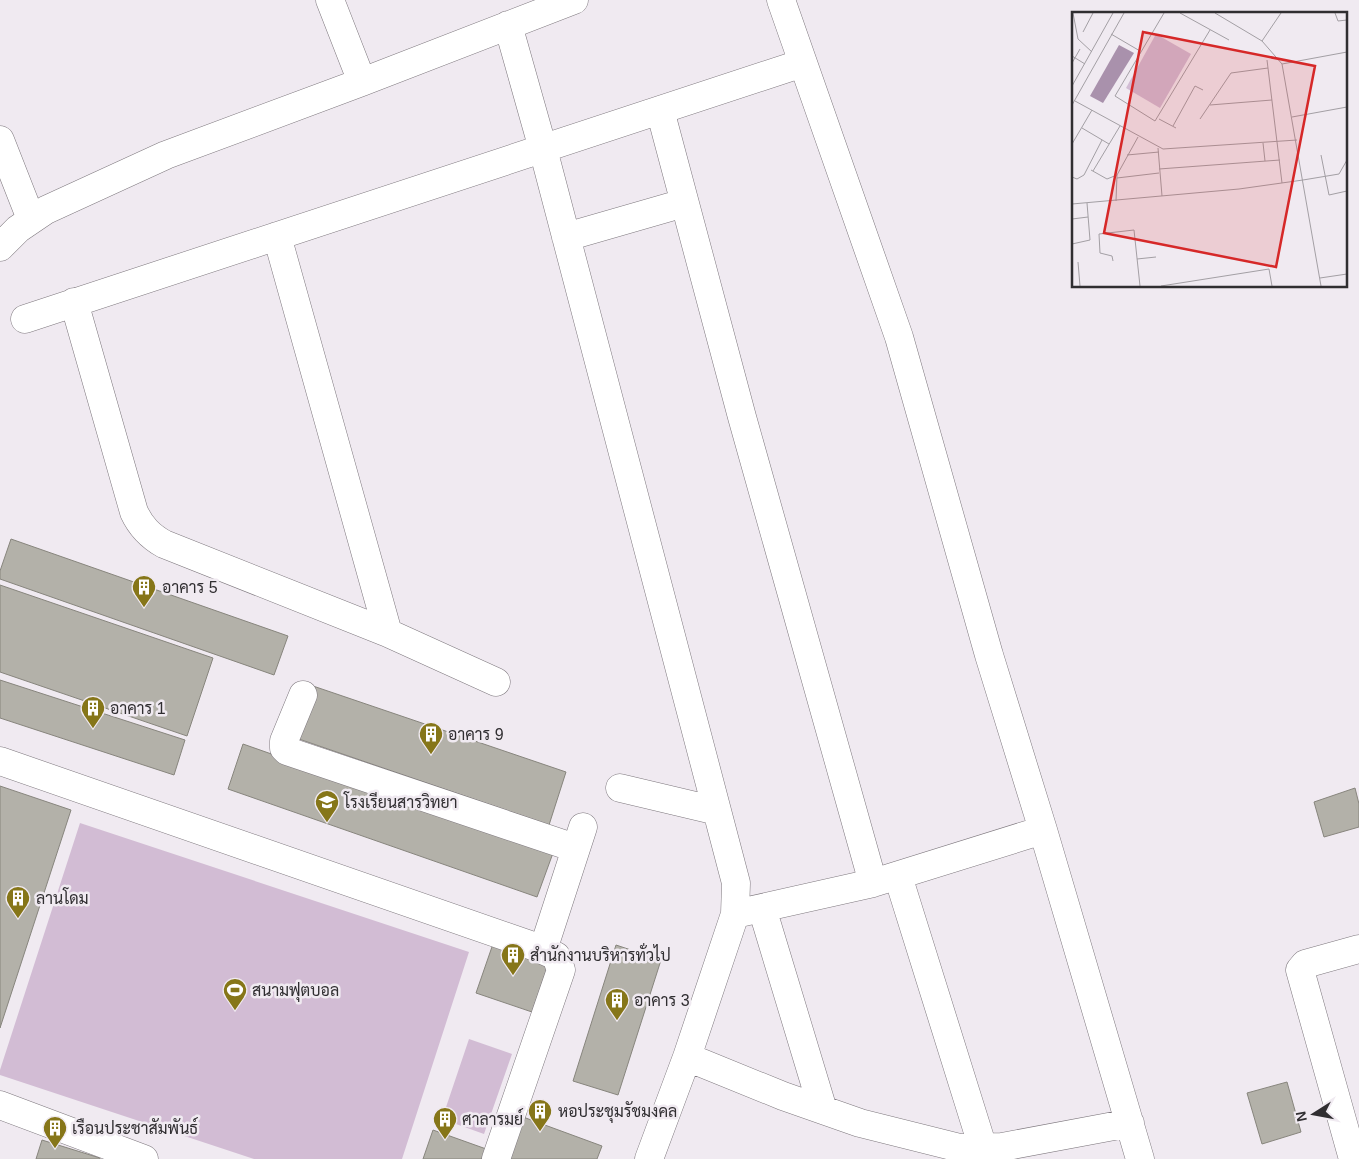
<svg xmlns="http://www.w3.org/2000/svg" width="1359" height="1159" font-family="Helvetica,Sarabun,sans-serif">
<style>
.green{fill:#d2bcd4}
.building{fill:#b3b1a9;stroke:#87857d}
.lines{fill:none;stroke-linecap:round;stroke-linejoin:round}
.minor-casing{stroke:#7e787e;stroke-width:29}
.minor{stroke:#fff;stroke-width:28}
.labels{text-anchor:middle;stroke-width:5;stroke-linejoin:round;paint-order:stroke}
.poi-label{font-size:16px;fill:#302e31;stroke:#f0eaf1;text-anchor:start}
.inset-road{fill:none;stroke:#a39fa4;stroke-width:1}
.view{fill:#d62828;fill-opacity:0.15;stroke:#d62828;stroke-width:2.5}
.inset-edge{fill:none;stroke:#302e31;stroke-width:2.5}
</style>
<rect width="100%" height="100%" fill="#f0eaf1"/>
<!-- green -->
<path class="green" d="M80,823l389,129 -67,207h-148l-254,-84v-5z
M469,1039l43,15 -28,80 -42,-15z"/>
<!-- building -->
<path class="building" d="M11,539l277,97 -14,39 -274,-96v-8z
M0,585l213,73 -26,78 -187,-64z
M0,680l185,60 -11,35 -174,-57z
M313,686l253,86 -17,53 -253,-87z
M243,744l310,109 -16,44 -309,-108z
M0,786l71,24 -71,218z
M1355,788l4,16v23l-35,10 -10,-35z
M494,941l56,19 -18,52 -56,-19z
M616,945l45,15 -43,135 -45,-14z
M1287,1082l14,50 -39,12 -15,-51z
M523,1117l79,29 -5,13h-89z
M433,1130l56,20 -4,9h-62z
M42,1140l58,18v1h-64z"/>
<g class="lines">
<!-- minor casing -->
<g class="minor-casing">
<path id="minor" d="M330,0l32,82
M781,0l118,337 90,318 54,175 97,329
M508,25l35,124 193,734 -1,31 -48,143 -38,102
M660,110l82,307 131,466
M0,140l31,79
M277,236l111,397
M566,237l118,-34
M0,247l18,-18 28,-19 120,-55 196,-73 212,-82
M74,302l60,210c7,15 16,24 30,32l224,89 108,49
M25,319l778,-256
M303,695l-19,46v7l3,3 288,97
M0,761l533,185 23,10 5,14 -65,189
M620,788l97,23
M898,876l85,272
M762,908l61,202
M735,914l138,-31 170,-53
M543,950l40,-123
M687,1057l96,39 77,27 100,25 42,-1 128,-24
M0,1105l144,54
M1353,1159l-53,-189 5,-6 54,-15"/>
</g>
<!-- minor -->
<use href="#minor" class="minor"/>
</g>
<!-- icons -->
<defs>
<g id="building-pin" transform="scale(1.25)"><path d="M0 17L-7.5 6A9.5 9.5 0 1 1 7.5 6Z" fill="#867619" stroke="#f0eaf1"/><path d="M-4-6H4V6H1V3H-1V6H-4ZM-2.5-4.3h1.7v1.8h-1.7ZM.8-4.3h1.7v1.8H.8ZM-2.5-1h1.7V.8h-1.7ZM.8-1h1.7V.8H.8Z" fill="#fff"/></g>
<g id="school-pin" transform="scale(1.25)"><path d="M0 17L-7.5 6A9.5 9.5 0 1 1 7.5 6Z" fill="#867619" stroke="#f0eaf1"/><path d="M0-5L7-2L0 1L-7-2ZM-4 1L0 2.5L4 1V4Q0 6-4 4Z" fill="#fff"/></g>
<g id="stadium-pin" transform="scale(1.25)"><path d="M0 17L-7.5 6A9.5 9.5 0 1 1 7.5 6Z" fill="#867619" stroke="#f0eaf1"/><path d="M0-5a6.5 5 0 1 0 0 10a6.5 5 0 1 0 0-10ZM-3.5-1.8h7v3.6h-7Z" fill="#fff"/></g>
</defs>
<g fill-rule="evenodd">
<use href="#building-pin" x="144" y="587"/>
<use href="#building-pin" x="93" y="708"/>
<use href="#building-pin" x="431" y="734"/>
<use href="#school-pin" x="327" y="802"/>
<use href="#building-pin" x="18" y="898"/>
<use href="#building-pin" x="513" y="955"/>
<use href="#stadium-pin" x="235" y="990"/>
<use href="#building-pin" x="617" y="1000"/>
<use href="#building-pin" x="540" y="1111"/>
<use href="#building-pin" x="445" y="1119"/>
<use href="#building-pin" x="55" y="1128"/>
</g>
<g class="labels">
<!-- poi labels -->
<g class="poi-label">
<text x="162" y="593">อาคาร 5</text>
<text x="110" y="714">อาคาร 1</text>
<text x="448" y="740">อาคาร 9</text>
<text x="344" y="808">โรงเรียนสารวิทยา</text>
<text x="36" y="904">ลานโดม</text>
<text x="530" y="961">สำนักงานบริหารทั่วไป</text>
<text x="252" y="996">สนามฟุตบอล</text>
<text x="634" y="1006">อาคาร 3</text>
<text x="558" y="1117">หอประชุมรัชมงคล</text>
<text x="462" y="1125">ศาลารมย์</text>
<text x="72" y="1134">เรือนประชาสัมพันธ์</text>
</g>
</g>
<!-- overview -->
<g transform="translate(1072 12)">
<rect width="275" height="275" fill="#f0eaf1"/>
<path d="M84,22l35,20 -31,54 -34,-20z" fill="#d2bcd4"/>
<path d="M47,33l15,8 -31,50 -13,-7z" fill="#a991ac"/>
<path class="inset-road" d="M1,1l5,26 14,13M92,1l-49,83 40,25 55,-91M108,1l49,27M143,1l47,28 20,23 39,222M263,1l3,8 9,-1M11,20l10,-19M39,22l29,17M190,29l19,-28M0,44l13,8M195,48l15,123M0,51l8,-14M210,52l65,-12M0,74l41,-73M3,89l88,48 134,-9M0,93l52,-92M138,93l62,-5M220,105l55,-10M87,107l17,9M128,107l31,-46 37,-5M101,114l22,-40 8,4M10,116l27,16M191,131l2,18M0,132l20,-34M86,136l4,48M55,143l32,-3M249,143l8,40 18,-4M87,157l121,-9M19,158l16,9 10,-4M21,159l27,-45M0,165l5,2 7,-4 18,-35M45,166l42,-5M44,189l1,-26 21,-38M0,192l167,-15 64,-9 36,-6 8,-14M0,207l16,-2M0,232l18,-4 -3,-37M65,247l19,-2M41,249l-1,-5 -12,-3 -1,-19 35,-4 6,56M6,250l2,24M248,266l27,-4M89,274l108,-17 3,17"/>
<path class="view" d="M71,20l172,34 -39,201 -172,-34z"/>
<rect width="275" height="275" class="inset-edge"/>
</g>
<!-- north arrow -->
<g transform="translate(1314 1114) rotate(259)" stroke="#f0eaf1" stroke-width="4" paint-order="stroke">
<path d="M0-4L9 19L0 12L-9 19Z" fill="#302e31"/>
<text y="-8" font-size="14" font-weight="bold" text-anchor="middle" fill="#302e31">N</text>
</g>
</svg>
